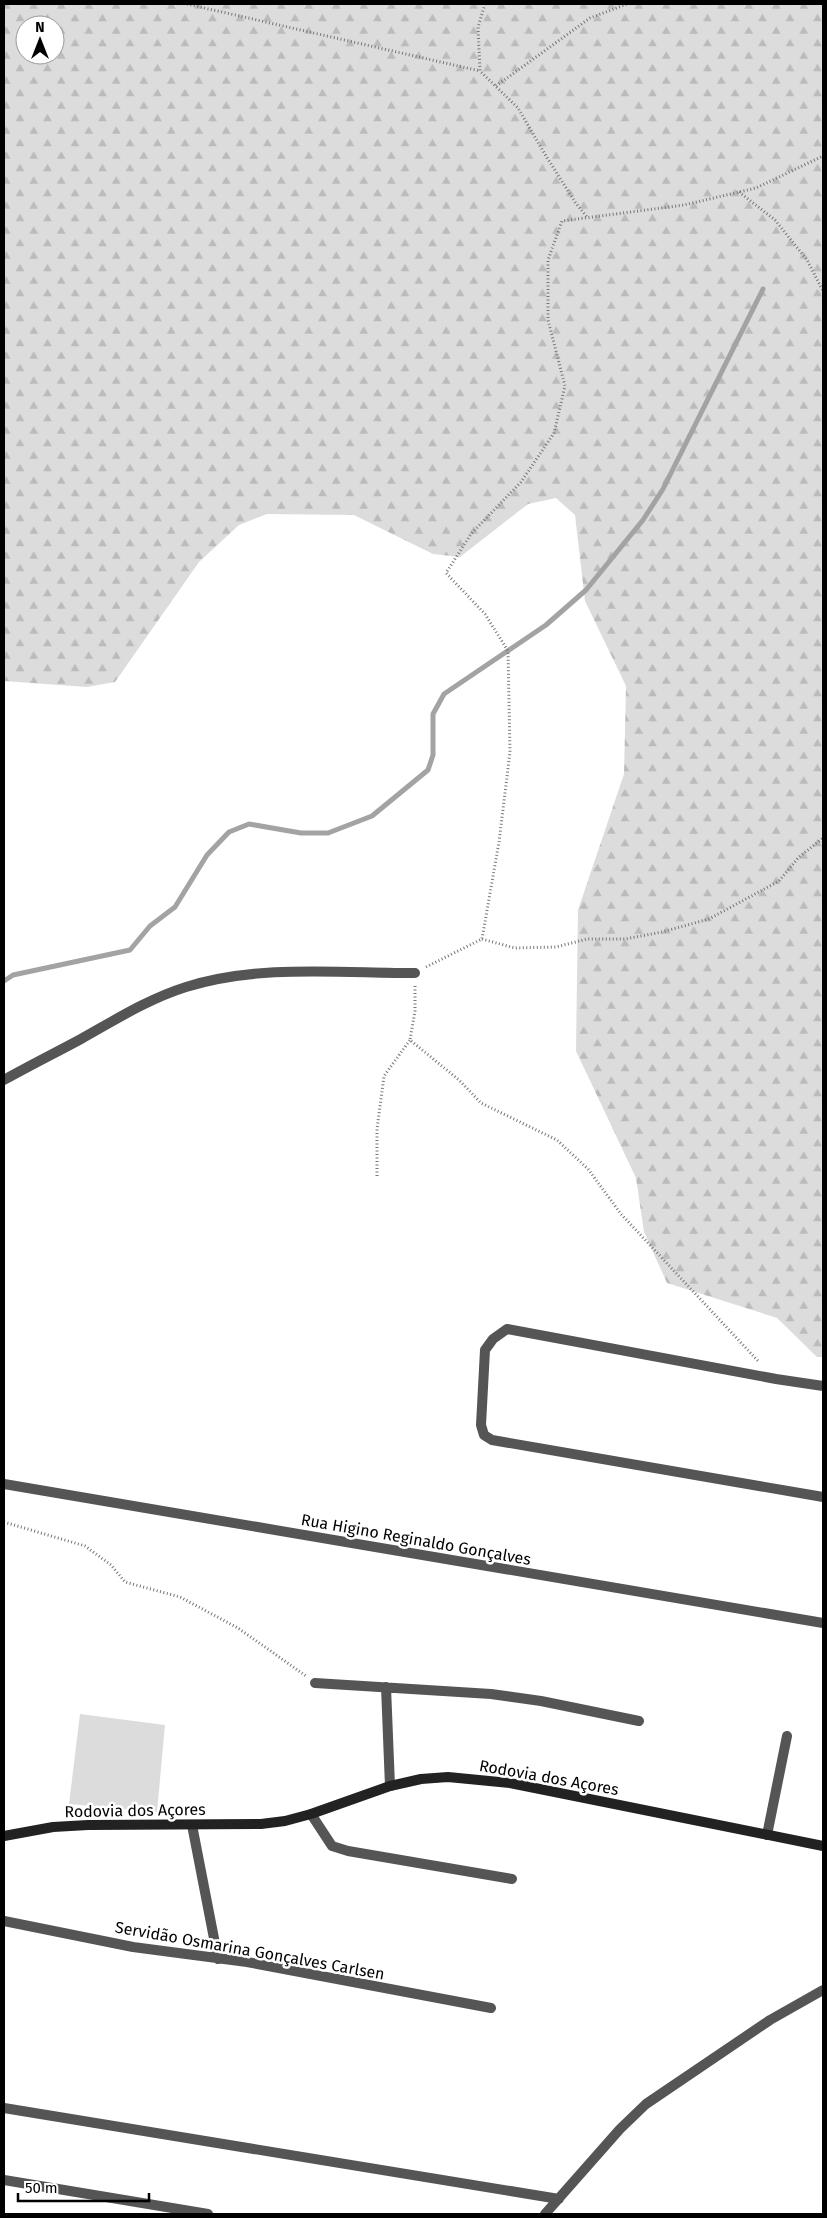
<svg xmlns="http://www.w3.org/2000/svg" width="827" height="2218" font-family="'Fira Sans',sans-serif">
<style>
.forest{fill:url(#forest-firs);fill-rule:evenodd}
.garden{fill:#dcdcdc}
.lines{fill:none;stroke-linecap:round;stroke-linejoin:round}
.stream{stroke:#a3a3a3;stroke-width:5}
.path{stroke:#777;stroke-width:3;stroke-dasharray:1 2.5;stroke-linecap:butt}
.street{stroke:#555;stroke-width:10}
.secondary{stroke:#222;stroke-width:10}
.labels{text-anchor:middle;stroke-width:5;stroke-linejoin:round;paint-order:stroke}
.street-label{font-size:16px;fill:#000;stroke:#fff}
</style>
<defs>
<pattern id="forest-firs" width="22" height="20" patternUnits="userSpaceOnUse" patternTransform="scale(1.25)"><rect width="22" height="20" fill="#dcdcdc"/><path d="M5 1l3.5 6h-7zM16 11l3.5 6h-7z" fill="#bbb"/></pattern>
</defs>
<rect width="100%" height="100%" fill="#fff"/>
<!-- forest -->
<path class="forest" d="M4,4h819v1353h-6l-40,-39 -110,-35 -23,-51 -8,-54 -60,-127 2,-141 46,-136 2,-88 -41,-85 -10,-86 -19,-17 -28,6 -68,53 -27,-3 -79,-39 -87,-1 -28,11 -40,37 -84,120 -28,5 -83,-6zM25,25h30v30h-30z"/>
<!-- garden -->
<path class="garden" d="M80,1714l85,11 -8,87 -88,-8z"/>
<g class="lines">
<!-- stream -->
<path class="stream" d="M4,981l9,-6 117,-25 20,-24 25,-19 32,-52 22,-23 20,-8 52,9h27l44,-17 56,-46 5,-15v-41l11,-20 102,-69 40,-35 57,-70 20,-31 100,-200"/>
<!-- path -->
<path class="path" d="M187,4l293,67
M485,4l-7,23 2,44 38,37 28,48 29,46 12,15
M496,86l94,-68 37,-14
M739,192l36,28 32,40 16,31
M482,939l33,9 41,-1 31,-8h38l37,-7 47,-13 70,-38 20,-24 24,-19
M426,967l56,-28 17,-97 11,-90 -2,-101 -23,-37 -39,-41 25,-39 50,-52 33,-49 11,-47 -17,-66v-60l14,-39 122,-16 72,-17 67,-32
M415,986v25l-5,29 49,40 22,23 76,37 31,29 33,45 137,147
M377,1176v-47l7,-53 26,-36
M4,1522l81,24 26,19 14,17 55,15 58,31 68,48"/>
<!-- street -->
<path class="street" d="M4,1080c25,-14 51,-27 77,-41 34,-19 67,-40 105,-52 73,-23 154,-14 229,-14
M823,1386l-47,-7 -269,-50 -14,10 -8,11 -4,75 3,10 8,5 331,57
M4,1484l819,139
M315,1683l176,11 50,7 98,20
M386,1687l4,99
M311,1814l21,32 16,5 164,28
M192,1825l26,134
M767,1835l20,-99
M4,1921l129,26 114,15 244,46
M4,2108l555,91
M4,2180l204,34
M545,2214l75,-85 26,-25 124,-84 53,-30"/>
<!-- secondary -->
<path class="secondary" d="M4,1836l49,-9 35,-2 173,-1 24,-3 26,-7 79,-28 31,-7 27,-2 62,6 313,63"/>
</g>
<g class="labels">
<!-- street labels -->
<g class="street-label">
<text transform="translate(416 1539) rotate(10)" y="6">Rua Higino Reginaldo Gonçalves</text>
<text transform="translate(549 1777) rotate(10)" y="6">Rodovia dos Açores</text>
<text transform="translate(135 1810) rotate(-1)" y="6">Rodovia dos Açores</text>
<text transform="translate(250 1950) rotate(10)" y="6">Servidão Osmarina Gonçalves Carlsen</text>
</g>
</g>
<!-- border -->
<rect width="827" height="2218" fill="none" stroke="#000000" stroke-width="10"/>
<!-- north arrow -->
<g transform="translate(40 40)"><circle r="24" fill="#ffffff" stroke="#999999"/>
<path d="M0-4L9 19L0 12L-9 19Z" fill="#000000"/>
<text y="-8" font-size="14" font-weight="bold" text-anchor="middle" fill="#000000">N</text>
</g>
<!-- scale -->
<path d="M18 2193v8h131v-8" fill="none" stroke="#000000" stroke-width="2.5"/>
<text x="25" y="2193" font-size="15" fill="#000000" stroke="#ffffff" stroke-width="4" paint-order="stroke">50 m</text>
</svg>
